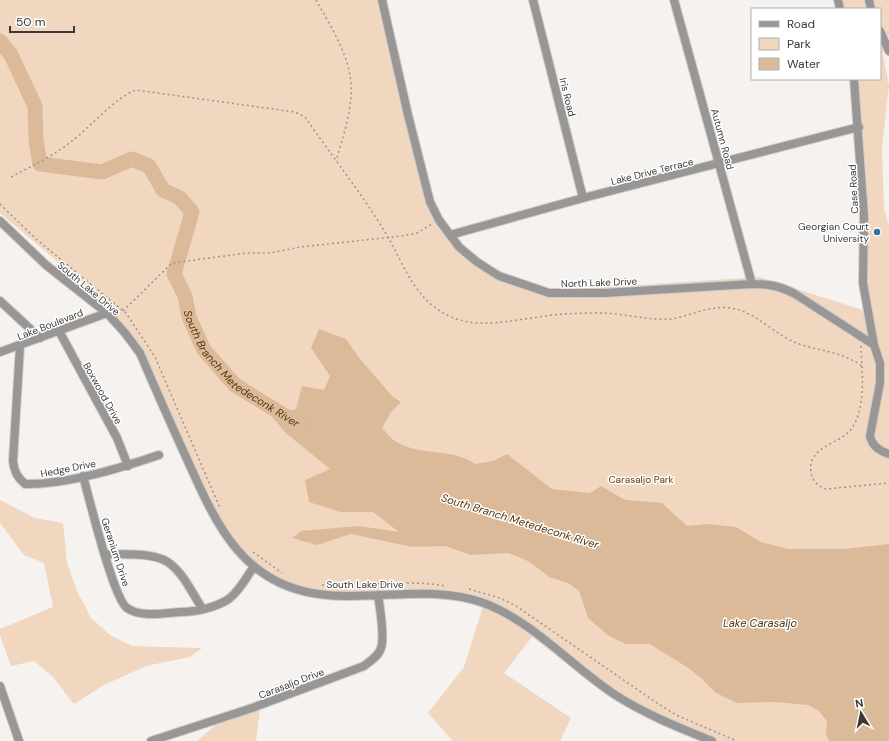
<svg xmlns="http://www.w3.org/2000/svg" width="889" height="741" font-family="'DM Sans',sans-serif">
<style>
.green{fill:#f1d7c0}
.water{fill:#dbba99}
.lines{fill:none;stroke-linecap:round;stroke-linejoin:round}
.river{stroke:#dbba99;stroke-width:15}
.minor-casing{stroke:#d0cdca;stroke-width:10}
.path{stroke:#979593;stroke-width:1.5;stroke-dasharray:2 3;stroke-linecap:butt}
.minor{stroke:#999796;stroke-width:8}
.poi-dot{fill:#2e72a8;stroke:#fff;stroke-width:1.5}
.labels{text-anchor:middle;stroke-width:3;stroke-linejoin:round;paint-order:stroke}
.street-label{font-size:10px;fill:#3a3938;stroke:#fff}
.poi-label{font-size:10px;fill:#3a3938;stroke:#fff;text-anchor:end}
.park-label{font-size:10px;fill:#643a00;stroke:#fff}
.water-label{font-size:11px;font-style:italic;fill:#54330b;stroke:#fff}
</style>
<rect width="100%" height="100%" fill="#f5f2ef"/>
<!-- green -->
<path class="green" d="M0,0h382l50,206 18,29 33,31 67,25 209,-14 107,34 -10,-232h24v-70h-42l-3,-9h54v36l-3,2 -3,16 6,32 -7,62 2,61 5,16v516h-177l-77,-34 -100,-74 -31,40 67,45 -11,23h-107l-25,-28 36,-46 20,-64 -27,-7 -129,-1 -52,-14 -47,-40 -87,-182 -50,-68 -92,-78z
M0,500l35,18 28,5 4,40 10,28 14,27 19,17 22,11 70,2 -12,9 -44,9 -42,19 -30,19 -22,-28 -18,-15 -23,5 -11,-31v-6l53,-22 -9,-44 -20,-8 -24,-32z
M260,708l-4,33h-59l21,-18z"/>
<!-- water -->
<path class="water" d="M319,329l27,10 14,20 32,37 9,6 -10,10 -9,16c4,4 8,10 13,13 24,16 57,6 80,23l18,-3 14,-7 45,35 38,4 11,-7 24,14 37,3 25,23 20,-2 29,3 25,15 27,7h56l45,-5v197h-60l-3,-7 1,-13 -8,-10 -11,-6 -34,-3 -37,1 -21,-10 -14,-14 -12,-10 -40,-25h-24l-17,-8 -21,-18 -9,-27 -11,-8 -19,-6 -19,-15 -21,-9 -38,2 -26,-9 -33,1 -61,-13 -34,11 -25,-7 9,-7 58,-5 40,6 -26,-20h-33l-31,-10 -4,-22 25,-11 -43,-35 -16,-18 25,-7 6,-23 22,4 6,-14 -19,-28z"/>
<g class="lines">
<!-- river -->
<path class="river" id="s1" d="M0,41l11,14 24,51 1,35 4,23 62,8 30,-13 17,7 14,24 17,8 12,14 -18,62 11,22 4,21 15,33 31,35 63,39"/>
<!-- minor casing -->
<g class="minor-casing">
<path id="minor" d="M382,0l26,115 22,87 9,18 20,27 18,15 22,14 50,17h55l148,-9c17,0 28,2 43,10l79,51 6,18v20l-10,53c2,10 9,15 19,18
M533,0l50,198
M674,0l78,284
M838,0l2,9
M869,0l2,9
M880,31l9,20
M854,79l10,137 -1,67 11,62
M0,221l46,44 61,48 18,20 15,20c15,35 30,69 46,104 30,67 57,131 141,138 51,5 105,-10 154,7 51,18 91,65 136,94 30,19 63,32 95,45
M450,235l133,-37 276,-71
M0,301l40,37
M59,331l58,107 11,28
M20,346l-7,115c1,10 4,16 12,23 39,1 96,-16 134,-29
M0,352l107,-39
M83,476c6,21 30,122 44,132 14,10 38,5 54,4 15,0 37,-5 49,-14 10,-8 17,-21 24,-32
M105,554c18,1 41,-2 59,6 17,8 28,33 38,48
M0,686l19,55
M151,741l101,-33 112,-42c6,-5 15,-10 17,-18 4,-11 -1,-40 -3,-53"/>
</g>
<!-- path -->
<path class="path" d="M316,0c14,25 32,53 35,82 2,26 -8,55 -15,79
M11,177c21,-11 42,-21 61,-36 17,-13 45,-45 64,-51l159,22 10,5 9,13c25,35 52,70 74,107 13,23 23,51 45,69 33,26 68,16 105,11 19,-3 38,-4 57,-4 25,-1 52,8 76,6 19,-3 39,-14 59,-11 23,3 38,20 58,31 24,13 48,9 74,27
M0,204l36,35 90,74 29,44 65,151
M123,311l49,-48 75,-10h23l30,-6 102,-11 15,-3 15,-9
M861,346c1,26 5,55 -7,79 -10,20 -47,19 -43,47 1,9 7,14 15,17l63,-6
M253,552l29,21
M322,585c41,2 83,-6 124,1
M469,589l31,9 16,8 141,97 19,12 61,26"/>
<!-- minor -->
<use href="#minor" class="minor"/>
</g>
<!-- markers -->
<circle class="poi-dot" cx="877" cy="232" r="4"/>
<g class="labels">
<!-- street labels -->
<g class="street-label">
<text transform="translate(568 97) rotate(76)" y="4">Iris Road</text>
<text transform="translate(723 139) rotate(75)" y="4">Autumn Road</text>
<text transform="translate(652 171) rotate(-14)" y="4">Lake Drive Terrace</text>
<text transform="translate(853 189) rotate(-93)" y="4">Case Road</text>
<text transform="translate(599 282) rotate(-2)" y="4">North Lake Drive</text>
<text transform="translate(89 288) rotate(40)" y="4">South Lake Drive</text>
<text transform="translate(50 324) rotate(-21)" y="4">Lake Boulevard</text>
<text transform="translate(103 393) rotate(61)" y="4">Boxwood Drive</text>
<text transform="translate(68 468) rotate(-11)" y="4">Hedge Drive</text>
<text transform="translate(116 552) rotate(72)" y="4">Geranium Drive</text>
<text x="365" y="588">South Lake Drive</text>
<text transform="translate(291 683) rotate(-21)" y="4">Carasaljo Drive</text>
</g>
<!-- poi labels -->
<g class="poi-label">
<text x="869" y="230">Georgian Court<tspan x="869" dy="12">University</tspan></text>
</g>
<!-- park labels -->
<g class="park-label">
<text x="641" y="483">Carasaljo Park</text>
</g>
<!-- water labels -->
<g class="water-label">
<text dy="4" stroke="none"><textPath href="#s1" startOffset="497">South Branch Metedeconk River</textPath></text>
<text transform="translate(520 521) rotate(17)" y="4">South Branch Metedeconk River</text>
<text x="760" y="627">Lake Carasaljo</text>
</g>
</g>
<!-- legend -->
<rect x="751" y="8" width="130" height="72" fill="#ffffff" stroke="#b0b0af"/>
<rect x="759" y="21" width="20" height="6" fill="#999796" stroke="#b0b0af"/>
<text x="787" y="28" font-size="12" fill="#3a3938">Road</text>
<rect x="759" y="38" width="20" height="12" fill="#f1d7c0" stroke="#b0b0af"/>
<text x="787" y="48" font-size="12" fill="#3a3938">Park</text>
<rect x="759" y="58" width="20" height="12" fill="#dbba99" stroke="#b0b0af"/>
<text x="787" y="68" font-size="12" fill="#3a3938">Water</text>
<!-- north arrow -->
<g transform="translate(861 713) rotate(350)" stroke="#ffffff" stroke-width="3" paint-order="stroke">
<path d="M0-3L7 15L0 10L-7 15Z" fill="#3a3938"/>
<text y="-6" font-size="11" font-weight="bold" text-anchor="middle" fill="#3a3938">N</text>
</g>
<!-- scale -->
<path d="M10 26v6h64v-6" fill="none" stroke="#3a3938" stroke-width="2"/>
<text x="16" y="26" font-size="12" fill="#3a3938" stroke="#ffffff" stroke-width="3" paint-order="stroke">50 m</text>
</svg>
